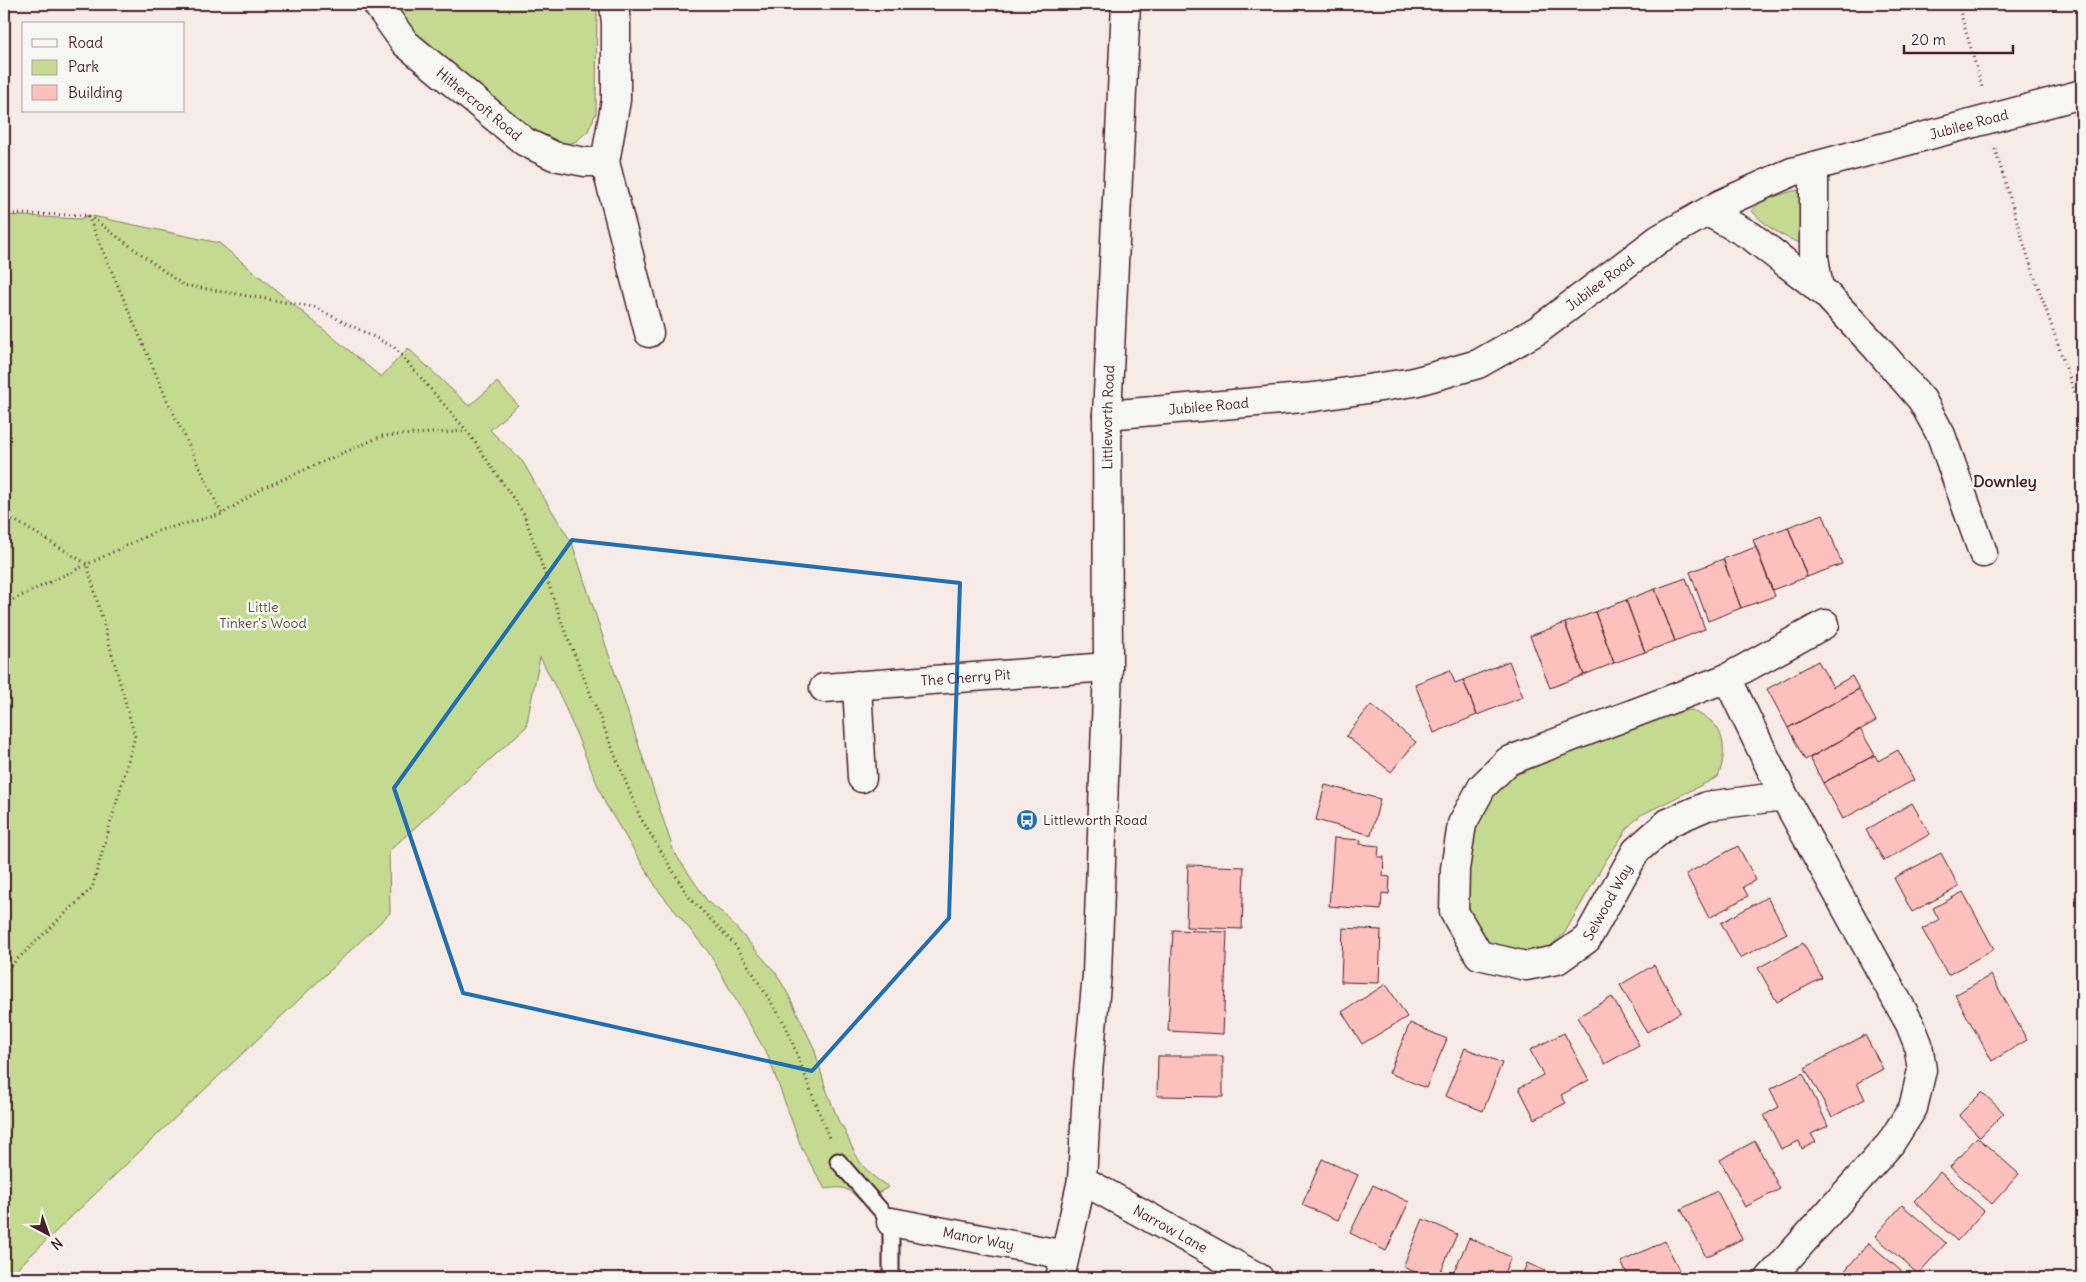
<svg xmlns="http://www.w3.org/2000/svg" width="2086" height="1282" font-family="Delius,sans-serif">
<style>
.green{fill:#c3da90;stroke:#867c5e}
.building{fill:#fcc0bd;stroke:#4a1f2b}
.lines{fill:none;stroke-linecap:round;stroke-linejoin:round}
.lane-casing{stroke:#4a1f2b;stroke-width:19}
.street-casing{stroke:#4a1f2b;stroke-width:31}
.path{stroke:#4a1f2b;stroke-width:3;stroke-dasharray:1 4;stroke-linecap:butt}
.lane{stroke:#f6f6f2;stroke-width:15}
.street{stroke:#f6f6f2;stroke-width:28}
.marked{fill:none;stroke:#1f6fb2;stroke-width:4;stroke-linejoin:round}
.labels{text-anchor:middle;stroke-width:5;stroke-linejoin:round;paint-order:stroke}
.street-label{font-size:14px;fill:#4a1f2b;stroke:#f6f6f2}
.park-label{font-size:14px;fill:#684e44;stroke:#f6f6f2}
.poi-label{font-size:14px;fill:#4a1f2b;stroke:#f6f6f2;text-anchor:start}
.quarter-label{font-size:16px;font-weight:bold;fill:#4a1f2b;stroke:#f6f6f2}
</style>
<rect width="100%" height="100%" fill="#f7ebe7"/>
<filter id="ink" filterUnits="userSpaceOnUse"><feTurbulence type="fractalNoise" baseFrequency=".02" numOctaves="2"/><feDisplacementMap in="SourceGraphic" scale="10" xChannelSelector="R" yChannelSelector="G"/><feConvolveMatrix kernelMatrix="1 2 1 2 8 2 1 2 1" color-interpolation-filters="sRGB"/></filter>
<g filter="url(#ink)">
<!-- green -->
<path class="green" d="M390,4h207l-1,109 -8,18 -13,11 -21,5 -17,-5 -115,-97z
M1797,190l8,5 -4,48c-18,-5 -37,-18 -49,-32l10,-11z
M4,215l76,4 8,-4 131,28 162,134 27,-29 61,58 28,-24 21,23 -28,25 33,32 16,28 33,53 102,309 34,50 16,12 52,59 13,23 25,52 11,38 15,39 3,2c13,29 17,43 46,60l-28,15c-13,-14 -16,-16 -36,-13l-23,-40 -34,-93 -59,-103 -51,-63 -53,-87 -42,-101 -23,-45 -14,70 -137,124 1,62 -383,365h-3z
M1692,710c6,4 15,7 20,12 15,13 13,38 6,55l-77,38 -12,11 -24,36 -41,72 -16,14 -24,7 -30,-4 -32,-33 6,-60 15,-63 18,-14 167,-68z"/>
<!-- building -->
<path class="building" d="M1823,514l19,50 -35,13 -19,-50z
M1788,527l19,50 -35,13 -19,-50z
M1756,547l19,49 -34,12 -18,-49z
M1723,559l18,49 -33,13 -18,-49z
M1686,578l19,51 -30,12 -20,-52z
M1655,589l20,52 -30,11 -19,-52z
M1626,600l19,52 -31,11 -19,-51z
M1595,612l19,51 -30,12 -19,-52z
M1565,623l19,52 -34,13 -20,-52z
M1509,661l14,36 -46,18 -14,-35z
M1818,661l15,26 19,-11 7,13 -71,39 -21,-39z
M1450,670l5,13 8,-3 14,35 -43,18 -19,-49z
M1859,689l17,32 -71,39 -17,-32z
M1371,705l45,37 -25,30 -45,-36z
M1860,729l15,26 -52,28 -13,-25z
M1898,750l16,30 -71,39 -20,-36 52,-28 3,6z
M1325,785l55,14 -9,36 -55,-15z
M1912,803l18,31 -46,27 -18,-31z
M1334,838l27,2 -1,4 19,2 -1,11h6l-1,19 7,1 -1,17 -7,-1 -1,17 -52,-4z
M1738,846l18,34 -13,7 5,9 -39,22 -23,-44z
M1941,853l18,34 -47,25 -18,-34z
M1188,865l56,2 -2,62 -56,-2z
M1963,892l31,57 -46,26 -26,-46 17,-9 -6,-12z
M1767,897l20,36 -47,25 -19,-35z
M1343,928l38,2 -2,53 -38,-1z
M1173,930l54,2 -4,102 -55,-3z
M1803,943l19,35 -45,24 -19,-34z
M1654,965l27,47 -34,20 -27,-47z
M1991,975l36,65 -35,21 -37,-66z
M1386,984l21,33 -45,27 -20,-32z
M1612,997l27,48 -34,19 -28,-47z
M1410,1023l37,16 -21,49 -37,-15z
M1564,1033l25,47 -28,15 5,8 -31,16 -16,-31 24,-13 -13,-25z
M1865,1035l18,34 -26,14 8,16 -33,18 -27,-49z
M1465,1048l37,15 -19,48 -38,-15z
M1158,1056h65v41l-66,-1z
M1803,1073l25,53 -17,8 5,8 -14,7 -3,-8 -18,8 -17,-34 15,-8 -9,-18z
M1982,1092l22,21 -24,24 -21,-22z
M1977,1137l42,37 -27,30 -42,-37z
M1755,1141l25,48 -35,18 -25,-47z
M1322,1159l36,16 -20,45 -36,-15z
M1940,1172l44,39 -27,30 -43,-40z
M1373,1185l36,17 -23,49 -36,-18z
M1717,1191l25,48 -36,18 -25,-48z
M1902,1205l44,38 -28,31 -43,-38z
M1423,1219l34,15 -19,44h-9l-26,-11z
M1469,1238l42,19 -9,21h-51z
M1665,1241l18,37h-54l-8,-16z
M1869,1243l40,35h-64l-4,-3z
M1527,1263l35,15h-41z"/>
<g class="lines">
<!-- lane casing -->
<g class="lane-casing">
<path id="lane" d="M838,1161l53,61v56"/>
</g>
<!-- street casing -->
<g class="street-casing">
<g id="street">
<path id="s1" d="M377,4l28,39 120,99 29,14 31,6h20l11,-62v-76l-2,-20"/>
<path d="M605,162l44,171"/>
<path d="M1814,166v91l5,32"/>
<path d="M1708,212l43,24 74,57 51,54 46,53 19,35 42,118"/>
<path id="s2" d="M1107,415l207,-18 100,-15 64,-18 60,-34 121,-91 62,-35 71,-32 290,-78"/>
<path d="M1727,678l98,-54"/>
<path d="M857,685l5,93"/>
<path id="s3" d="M824,688l284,-21"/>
<path id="s4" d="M1082,1180l177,98"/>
<path id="s5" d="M891,1222l174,33"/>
<path id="s6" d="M1060,1278l22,-98 6,-108 9,-98 11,-307 -1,-252 19,-411"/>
<path id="s7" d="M1770,1278l120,-134 23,-36 9,-38 -4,-26 -8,-20 -126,-228 -57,-118 -219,83 -26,26 -20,37 -7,45 -1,43 25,43 47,11 31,-6 30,-21 49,-88 32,-28 39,-17 77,-10"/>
</g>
</g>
<!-- path -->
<path class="path" d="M1958,4l24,83
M1995,149l34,111 53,155
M4,214l84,1 95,70 131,22 80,40 73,84 57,83 38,109 78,194 49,80 47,49 50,80 43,112
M88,216l79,184 55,114
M4,514l83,50 48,173 -43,151 -88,84
M4,604l153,-73 65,-17 41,-26 119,-52 85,-5"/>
<!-- lane -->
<use href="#lane" class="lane"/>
<!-- street -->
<use href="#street" class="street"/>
</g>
</g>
<!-- marked area -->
<path class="marked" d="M572,540l388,43 -11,335 -137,153 -349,-78 -69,-205z"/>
<!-- icons -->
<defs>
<g id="bus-disc" transform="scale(1.125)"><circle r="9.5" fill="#1f6fb2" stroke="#f6f6f2"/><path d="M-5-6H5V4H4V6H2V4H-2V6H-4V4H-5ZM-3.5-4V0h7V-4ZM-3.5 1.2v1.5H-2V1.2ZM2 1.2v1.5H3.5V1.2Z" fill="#fff"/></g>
</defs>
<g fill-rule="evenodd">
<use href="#bus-disc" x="1027" y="820"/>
</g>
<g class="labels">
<!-- street labels -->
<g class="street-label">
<text dy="5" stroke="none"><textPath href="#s1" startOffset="144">Hithercroft Road</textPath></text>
<text dy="5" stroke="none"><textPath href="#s2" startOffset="928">Jubilee Road</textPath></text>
<text dy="5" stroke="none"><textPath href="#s2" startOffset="522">Jubilee Road</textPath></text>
<text dy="5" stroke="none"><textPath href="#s2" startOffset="102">Jubilee Road</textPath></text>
<text dy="5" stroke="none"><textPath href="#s6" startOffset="864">Littleworth Road</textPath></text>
<text dy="5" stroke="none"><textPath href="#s3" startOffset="142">The Cherry Pit</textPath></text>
<text dy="5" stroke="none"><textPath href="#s7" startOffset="1311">Selwood Way</textPath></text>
<text dy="5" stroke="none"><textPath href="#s4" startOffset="101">Narrow Lane</textPath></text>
<text dy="5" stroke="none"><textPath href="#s5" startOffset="89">Manor Way</textPath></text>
</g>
<!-- park labels -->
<g class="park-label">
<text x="263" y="612">Little<tspan x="263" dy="16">Tinker's Wood</tspan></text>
</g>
<!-- poi labels -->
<g class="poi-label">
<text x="1043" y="825">Littleworth Road</text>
</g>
<!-- quarter labels -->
<g class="quarter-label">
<text x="2005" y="487">Downley</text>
</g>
</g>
<!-- margin -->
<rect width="2086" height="1282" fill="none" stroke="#f6f6f2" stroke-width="20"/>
<rect x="10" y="10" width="2066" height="1262" fill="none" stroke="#4a1f2b" stroke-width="2" filter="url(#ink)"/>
<!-- legend -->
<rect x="22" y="22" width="162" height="90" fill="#f6f6f2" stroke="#b1a0a2"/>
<rect x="32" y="39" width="25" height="8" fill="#f6f6f2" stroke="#b1a0a2"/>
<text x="68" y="48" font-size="15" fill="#4a1f2b">Road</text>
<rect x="32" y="60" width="25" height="15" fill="#c3da90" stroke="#b1a0a2"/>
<text x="68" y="72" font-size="15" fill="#4a1f2b">Park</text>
<rect x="32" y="85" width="25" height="15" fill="#fcc0bd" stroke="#b1a0a2"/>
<text x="68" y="98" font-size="15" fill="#4a1f2b">Building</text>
<!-- north arrow -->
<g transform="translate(48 1234) rotate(139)" stroke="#f6f6f2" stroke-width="4" paint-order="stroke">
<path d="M0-4L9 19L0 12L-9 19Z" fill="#4a1f2b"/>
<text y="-8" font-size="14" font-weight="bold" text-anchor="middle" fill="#4a1f2b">N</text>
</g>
<!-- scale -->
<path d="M1904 45v8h109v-8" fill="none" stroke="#4a1f2b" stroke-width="2.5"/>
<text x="1911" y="45" font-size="15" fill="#4a1f2b" stroke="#f6f6f2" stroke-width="4" paint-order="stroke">20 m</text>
</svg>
